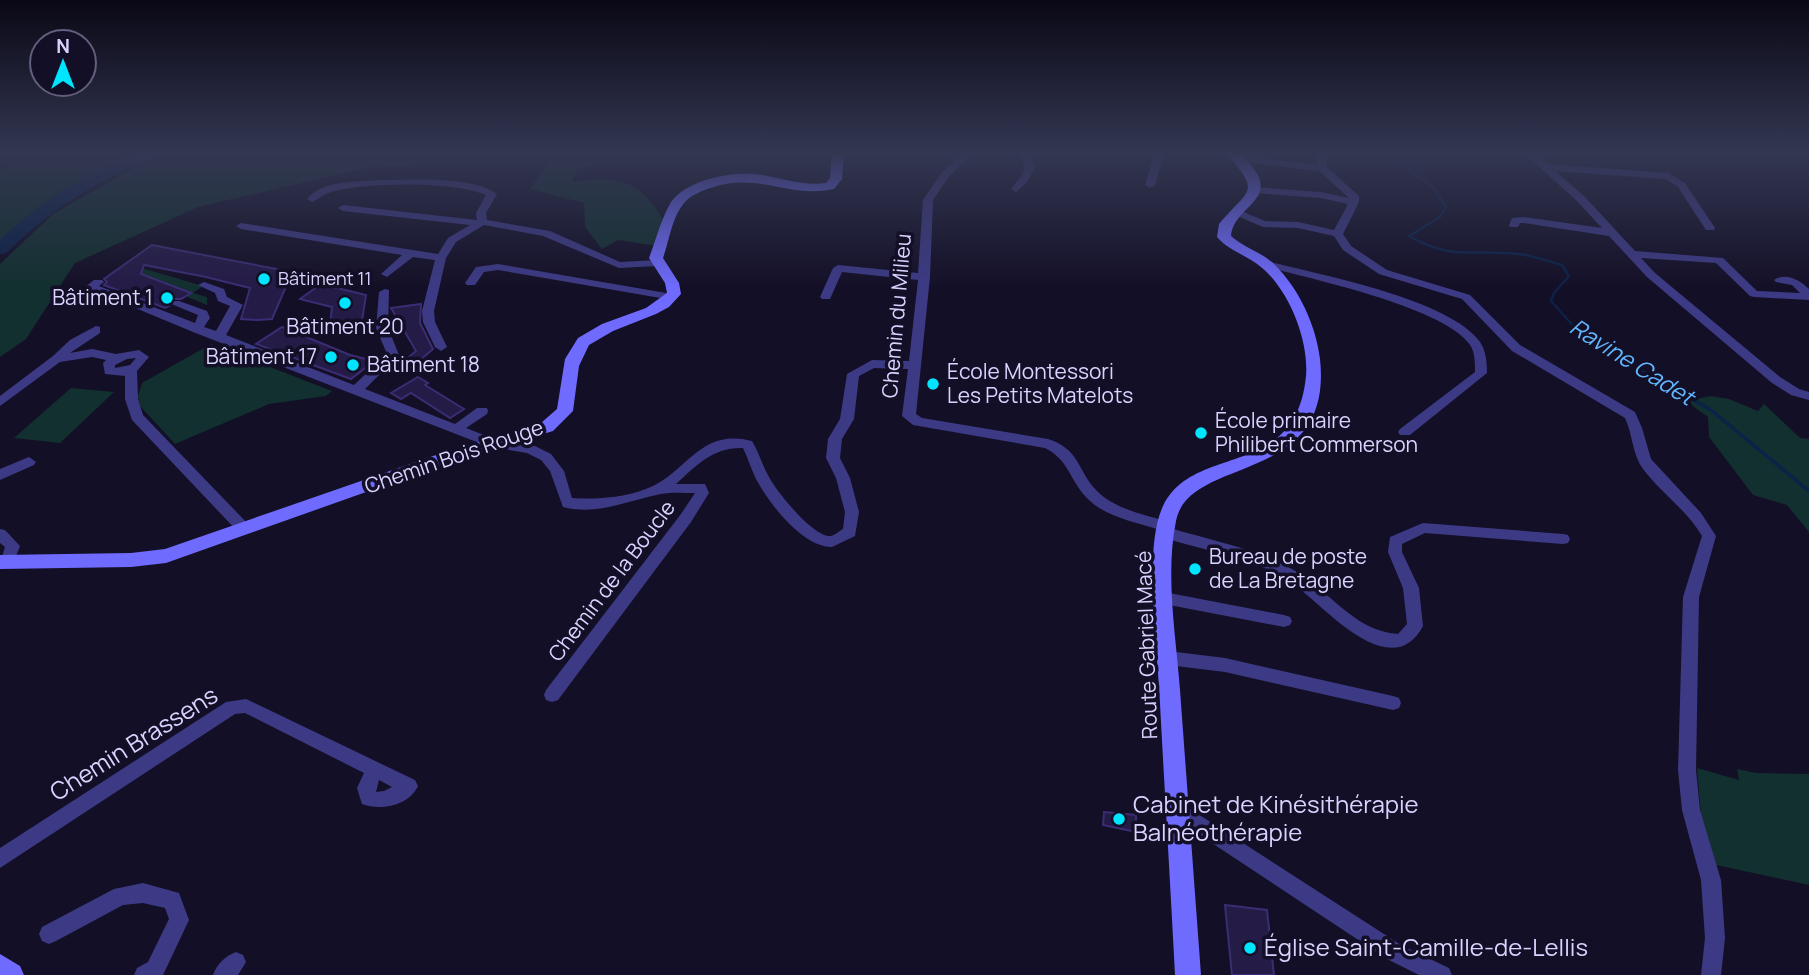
<svg xmlns="http://www.w3.org/2000/svg" width="1809" height="975" font-family="Manrope,sans-serif">
<style>
.green{fill:#12302f}
.lines{fill:none;stroke-linecap:round;stroke-linejoin:round}
.stream-far1{stroke:#0c2248;stroke-width:2.5}
.stream{stroke:#0c2248;stroke-width:3.5}
.river{fill:#0c2248;fill-rule:evenodd}
.building{fill:#241b47;stroke:#3b2d73;stroke-width:2}
.street{fill:#3d3a85;fill-rule:evenodd}
.secondary{fill:#6f6bff;fill-rule:evenodd}
.poi-dot{fill:#00e5ff;stroke:#130f26;stroke-width:2.5}
.labels{text-anchor:middle;stroke-width:7;stroke-linejoin:round;paint-order:stroke}
.far-poi-label{font-size:18px;fill:#d9d4ff;stroke:#130f26;text-anchor:start}
.poi-label{font-size:21px;fill:#d9d4ff;stroke:#130f26;text-anchor:start}
.street-label{font-size:21px;fill:#d9d4ff;stroke:#130f26}
.water-label{font-size:23px;font-style:italic;fill:#62b6ff;stroke:#130f26}
.near-street-label{font-size:24px;fill:#d9d4ff;stroke:#130f26}
.near-poi-label{font-size:24px;fill:#d9d4ff;stroke:#130f26;text-anchor:start}
</style>
<rect width="100%" height="100%" fill="#130f26"/>
<!-- green -->
<path class="green" d="M48,152h101l-96,44 -53,46v-73z
M185,152h327l-20,7 -127,9 -167,39 -123,56 -49,76 -26,18v-93l53,-50 77,-44 31,-13z
M560,152h48l-5,9 -26,8 -5,13c46,-7 70,-2 93,41l-7,23 -40,-6 -16,9 -17,-22 -1,-24 -54,-14 19,-27z
M145,269l58,17 -10,7 14,4v8l-22,-9 6,-3 -55,-20z
M211,344l121,47 -6,5 -57,8 -94,40 -35,-38 -2,-10 4,-13z
M71,388l43,4 -54,51 -46,-5z
M1711,396l18,3 29,12 6,-7 36,34 9,1v93l-22,-27 -34,-10 -44,-58 -1,-20 -22,-16z
M1697,768l42,12 -2,-11 19,4 53,1v111l-93,-20 -15,-49z"/>
<g class="lines">
<!-- stream-far1 -->
<path class="stream-far1" d="M1413,152l2,7 -9,5 1,4 26,19 13,20 -6,10 -31,19c47,27 69,11 116,19 12,2 25,7 37,10l7,11 -15,17 -3,8 26,29 43,28"/>
<!-- stream -->
<path class="stream" d="M1617,357l94,53 98,81"/>
<!-- river -->
<path class="river" d="M146,152h25l-3,3c-63,18 -115,53 -162,98l-6,1v-14c41,-39 91,-73 146,-88z"/>
</g>
<!-- building -->
<path class="building" d="M152,245l135,26 4,4 -19,44 -14,1 -17,-1 9,-31 -44,-11 -62,-12 -3,9 50,19 -10,6h-12l-3,4 3,3 -4,2 -61,-23 3,-3 -3,-3z
M321,284l45,11 -5,32 -32,5 3,-25 -32,-8z
M421,304l-1,19 13,26 -23,20 -12,-3 18,-15 -25,-43z
M282,327l68,28 24,6 -23,18 -95,-35z
M418,377l10,6 -3,2 39,24 -14,9 -39,-25 -10,6 -10,-6z
M1104,812l32,3v17l-33,-7z
M1225,905l42,5 7,65h-42z"/>
<g class="lines">
<!-- street -->
<path class="street" d="M965,152h11l-26,23 -17,25 -3,77 -14,137 6,4 126,21c32,10 29,31 48,51 19,20 51,25 76,33l1,6c39,11 81,20 117,39 39,20 62,63 108,66l9,-10 -4,-36 -15,-36 2,-15 33,-14 140,11 5,1 2,4 -2,4 -5,1 -138,-11 -23,11v8l17,36 4,38c-30,57 -93,-13 -122,-36 -10,-8 -21,-14 -32,-20 -35,-15 -72,-22 -108,-33l-2,-4 1,-3c-24,-8 -56,-13 -74,-33 -16,-17 -18,-38 -41,-49l-132,-23 -11,-9 6,-47 -34,-1 -15,8 -5,43 -12,20 -2,19 10,20 9,34 -4,24 -23,11c-30,0 -63,-44 -76,-68 -5,-10 -8,-21 -13,-31 -30,-1 -46,17 -67,36h29l4,9 -18,29 -133,178 -6,2 -6,-2 -2,-5 2,-5 135,-176 14,-21c-11,0 -23,-1 -34,1 -31,6 -65,22 -98,13l-13,-36 -9,-11 -14,-7 -40,-7 -294,-114 -108,-45 9,-7h8l2,2 -5,4 96,37 3,-8 -29,-12 2,-2h8l28,10 3,7 -6,9 12,4 14,-25 -12,-5 -3,-8 -17,-8 6,-3 20,7 3,8 16,8 -17,30 128,50 33,-31 -11,-26 3,-36 6,-3 4,1 -1,38 11,27 -34,34 90,35 22,-16h10l1,3 -1,3 -21,14 28,11 41,7 16,8 13,17 8,27c26,2 58,-1 81,-12 35,-17 49,-58 99,-45 7,11 10,24 17,36 8,15 41,56 59,59 5,1 10,-4 15,-7l2,-17 -9,-34 -10,-20 2,-19 12,-20 7,-45 25,-14 37,1 9,-81 -76,-8 -12,27h-8l-2,-2 13,-29 5,-3 80,8 5,-73 20,-29z
M1018,152h10l7,15 -8,15 -11,10 -5,-3 11,-14 3,-8z
M1155,152h10l-10,33 -5,3 -5,-3z
M1316,152h10l1,15 32,29v6l-16,32 8,12 36,24 83,25 50,50 115,67 7,16 9,31 50,54 15,23 -17,61 -3,173 4,40 21,70 4,58 -4,37h-20l4,-37 -4,-58 -19,-70 -4,-40 5,-173 19,-61c-15,-26 -41,-43 -59,-67 -11,-15 -10,-34 -18,-51l-113,-67 -50,-52 -83,-25 -36,-24 -9,-14 -36,-8 -35,-1 -28,-12v-4l4,-1 26,11 33,1 36,8 14,-26 -27,-6 -66,-5 -5,-3 5,-3 66,5 28,6 -30,-27 -81,-10 -5,-3 5,-3 79,10z
M1523,152h11l14,12 120,9 17,10 30,45 -1,2h-8l-28,-43 -12,-8 -111,-8 30,26 50,54 88,7 34,33 43,2 -8,-8 -16,-3 -2,-2c12,-8 26,0 35,9v11l-55,-3 -4,-1 -34,-33 -75,-5 14,15 125,104 19,12 10,3v8l-18,-5 -19,-12 -125,-106 -38,-41 -85,-13h-4l-2,4h-8l-1,-2 3,-7 12,-1 78,11 -25,-27z
M379,180c31,0 93,-5 118,14l-11,19 1,7 63,11 70,31 38,-2 5,3 -5,3 -39,2 -76,-32 -59,-11 -28,17 -10,16 -12,53 1,11 12,25 -6,4 -6,-4 -12,-25 -1,-11 13,-51 -22,-3 -26,20 -6,-3 21,-19 -161,-26 -5,-3 5,-3 197,31 10,-16 22,-13 -127,-14 -5,-3 5,-3 134,15 -1,-7 10,-18c-32,-14 -121,-13 -155,-3 -8,2 -12,7 -19,10l-5,-3c16,-19 49,-17 72,-19z
M1266,261c51,13 184,38 214,81 6,9 7,20 7,31l-77,62h-10l-2,-3 2,-3 75,-57c0,-9 0,-20 -5,-27 -26,-38 -162,-67 -208,-79v-4z
M498,264l174,30 6,3 -6,3 -174,-30 -14,2 -9,13h-8l-2,-2 11,-16z
M96,326l4,1v6l-30,20 22,-4 24,5 23,-4 10,7 -12,14 1,28 5,16 106,110 2,4 -2,4h-10l-107,-113 -7,-21v-23l-20,-2 -2,-11 3,-3 -14,-3 -32,5 -60,44v-10l53,-40 17,-16zM136,358l-6,7 -15,3v-3l12,-6z
M29,457l7,5 -2,3 -34,15v-11z
M0,529l5,1 15,16 -8,20 -5,2 -7,-5 5,-16 -5,-4z
M1164,592l120,23 6,2 2,4 -2,4 -6,2 -120,-23 -5,-2 -3,-4 3,-4z
M1168,651l57,7 168,38 6,2 2,5 -2,5 -6,2 -168,-38 -57,-7 -6,-2 -2,-5 2,-5z
M246,699l169,81 3,6c-9,20 -38,25 -56,18l-5,-16 7,-15 -119,-60 -10,1 -235,154v-20l226,-146zM379,780l13,7 -8,4 -8,1z
M1178,801l223,144 48,23 3,7h-33l-32,-16 -216,-143 -2,-6 2,-6z
M143,883l36,10 10,27 -26,55h-29l3,-7 11,-6 21,-43 -4,-11 -22,-5 -20,2 -67,36 -7,3 -7,-3 -3,-7 3,-7 72,-38z
M236,952l7,3 3,7 -8,13h-25c4,-11 12,-19 23,-23z"/>
<!-- secondary -->
<path class="secondary" d="M832,152h12l-2,27 -8,10c-46,10 -76,-19 -127,0 -8,3 -17,7 -23,14 -12,14 -15,38 -21,55l16,25 2,11 -12,13 -13,7 -43,17 -24,14 -10,21 -6,45 -20,20 -108,33 -279,99 -35,4 -131,2v-14l131,-2 34,-4 268,-93 108,-33 16,-14 8,-50 13,-21 24,-14 44,-16 21,-15 -2,-10 -16,-25c7,-18 12,-39 22,-56 16,-23 64,-32 91,-27 22,4 42,11 64,8l4,-5z
M1225,152h13c54,47 -5,51 -7,84 13,12 31,16 44,29 24,24 41,60 45,94 14,128 -131,95 -144,162 -11,54 0,115 4,169 7,95 14,190 21,285h-26c-5,-97 -11,-194 -16,-290 -3,-46 -15,-139 4,-179 31,-64 133,-25 143,-130 3,-36 -17,-86 -45,-109 -14,-12 -32,-16 -44,-30l2,-13c31,-37 43,-30 6,-72z
M0,954l20,12 4,9h-24z"/>
</g>
<!-- sky -->
<linearGradient id="sky" x2="0" y2="1"><stop stop-color="#0a0815"/><stop offset="0.53" stop-color="#333752"/><stop offset="1" stop-color="#333752" stop-opacity="0"/></linearGradient>
<rect width="1809" height="289" fill="url(#sky)"/>
<!-- markers -->
<g class="poi-dot">
<circle cx="264" cy="279" r="7"/>
<circle cx="167" cy="298" r="7"/>
<circle cx="345" cy="303" r="7"/>
<circle cx="331" cy="357" r="7"/>
<circle cx="353" cy="365" r="7"/>
<circle cx="933" cy="384" r="7"/>
<circle cx="1201" cy="433" r="7"/>
<circle cx="1195" cy="569" r="7"/>
<circle cx="1119" cy="819" r="7"/>
<circle cx="1250" cy="948" r="7"/>
</g>
<g class="labels">
<!-- far-poi labels -->
<g class="far-poi-label">
<text x="278" y="285">Bâtiment 11</text>
</g>
<!-- poi labels -->
<g class="poi-label">
<text x="153" y="305" text-anchor="end">Bâtiment 1</text>
<text x="345" y="334" text-anchor="middle">Bâtiment 20</text>
<text x="317" y="364" text-anchor="end">Bâtiment 17</text>
<text x="367" y="372">Bâtiment 18</text>
<text x="947" y="379">École Montessori<tspan x="947" dy="24">Les Petits Matelots</tspan></text>
<text x="1215" y="428">École primaire<tspan x="1215" dy="24">Philibert Commerson</tspan></text>
<text x="1209" y="564">Bureau de poste<tspan x="1209" dy="24">de La Bretagne</tspan></text>
</g>
<!-- street labels -->
<g class="street-label">
<text transform="translate(897 316) rotate(-85)" y="7">Chemin du Milieu</text>
<text transform="translate(454 457) rotate(-19)" y="7">Chemin Bois Rouge</text>
<text transform="translate(612 581) rotate(-53)" y="7">Chemin de la Boucle</text>
<text transform="translate(1147 645) rotate(-92)" y="7">Route Gabriel Macé</text>
</g>
<!-- water labels -->
<g class="water-label">
<text transform="translate(1632 362) rotate(32)" y="8">Ravine Cadet</text>
</g>
<!-- near-street labels -->
<g class="near-street-label">
<text transform="translate(134 744) rotate(-32)" y="8">Chemin Brassens</text>
</g>
<!-- near-poi labels -->
<g class="near-poi-label">
<text x="1133" y="813">Cabinet de Kinésithérapie<tspan x="1133" dy="28">Balnéothérapie</tspan></text>
<text x="1264" y="956">Église Saint-Camille-de-Lellis</text>
</g>
</g>
<!-- north arrow -->
<g transform="translate(63 63)"><circle r="33" fill="#130f26" stroke="#625e7d" stroke-width="2"/>
<path d="M0-5L12 26L0 18L-12 26Z" fill="#00e5ff"/>
<text y="-10" font-size="19" font-weight="bold" text-anchor="middle" fill="#d9d4ff">N</text>
</g>
</svg>
